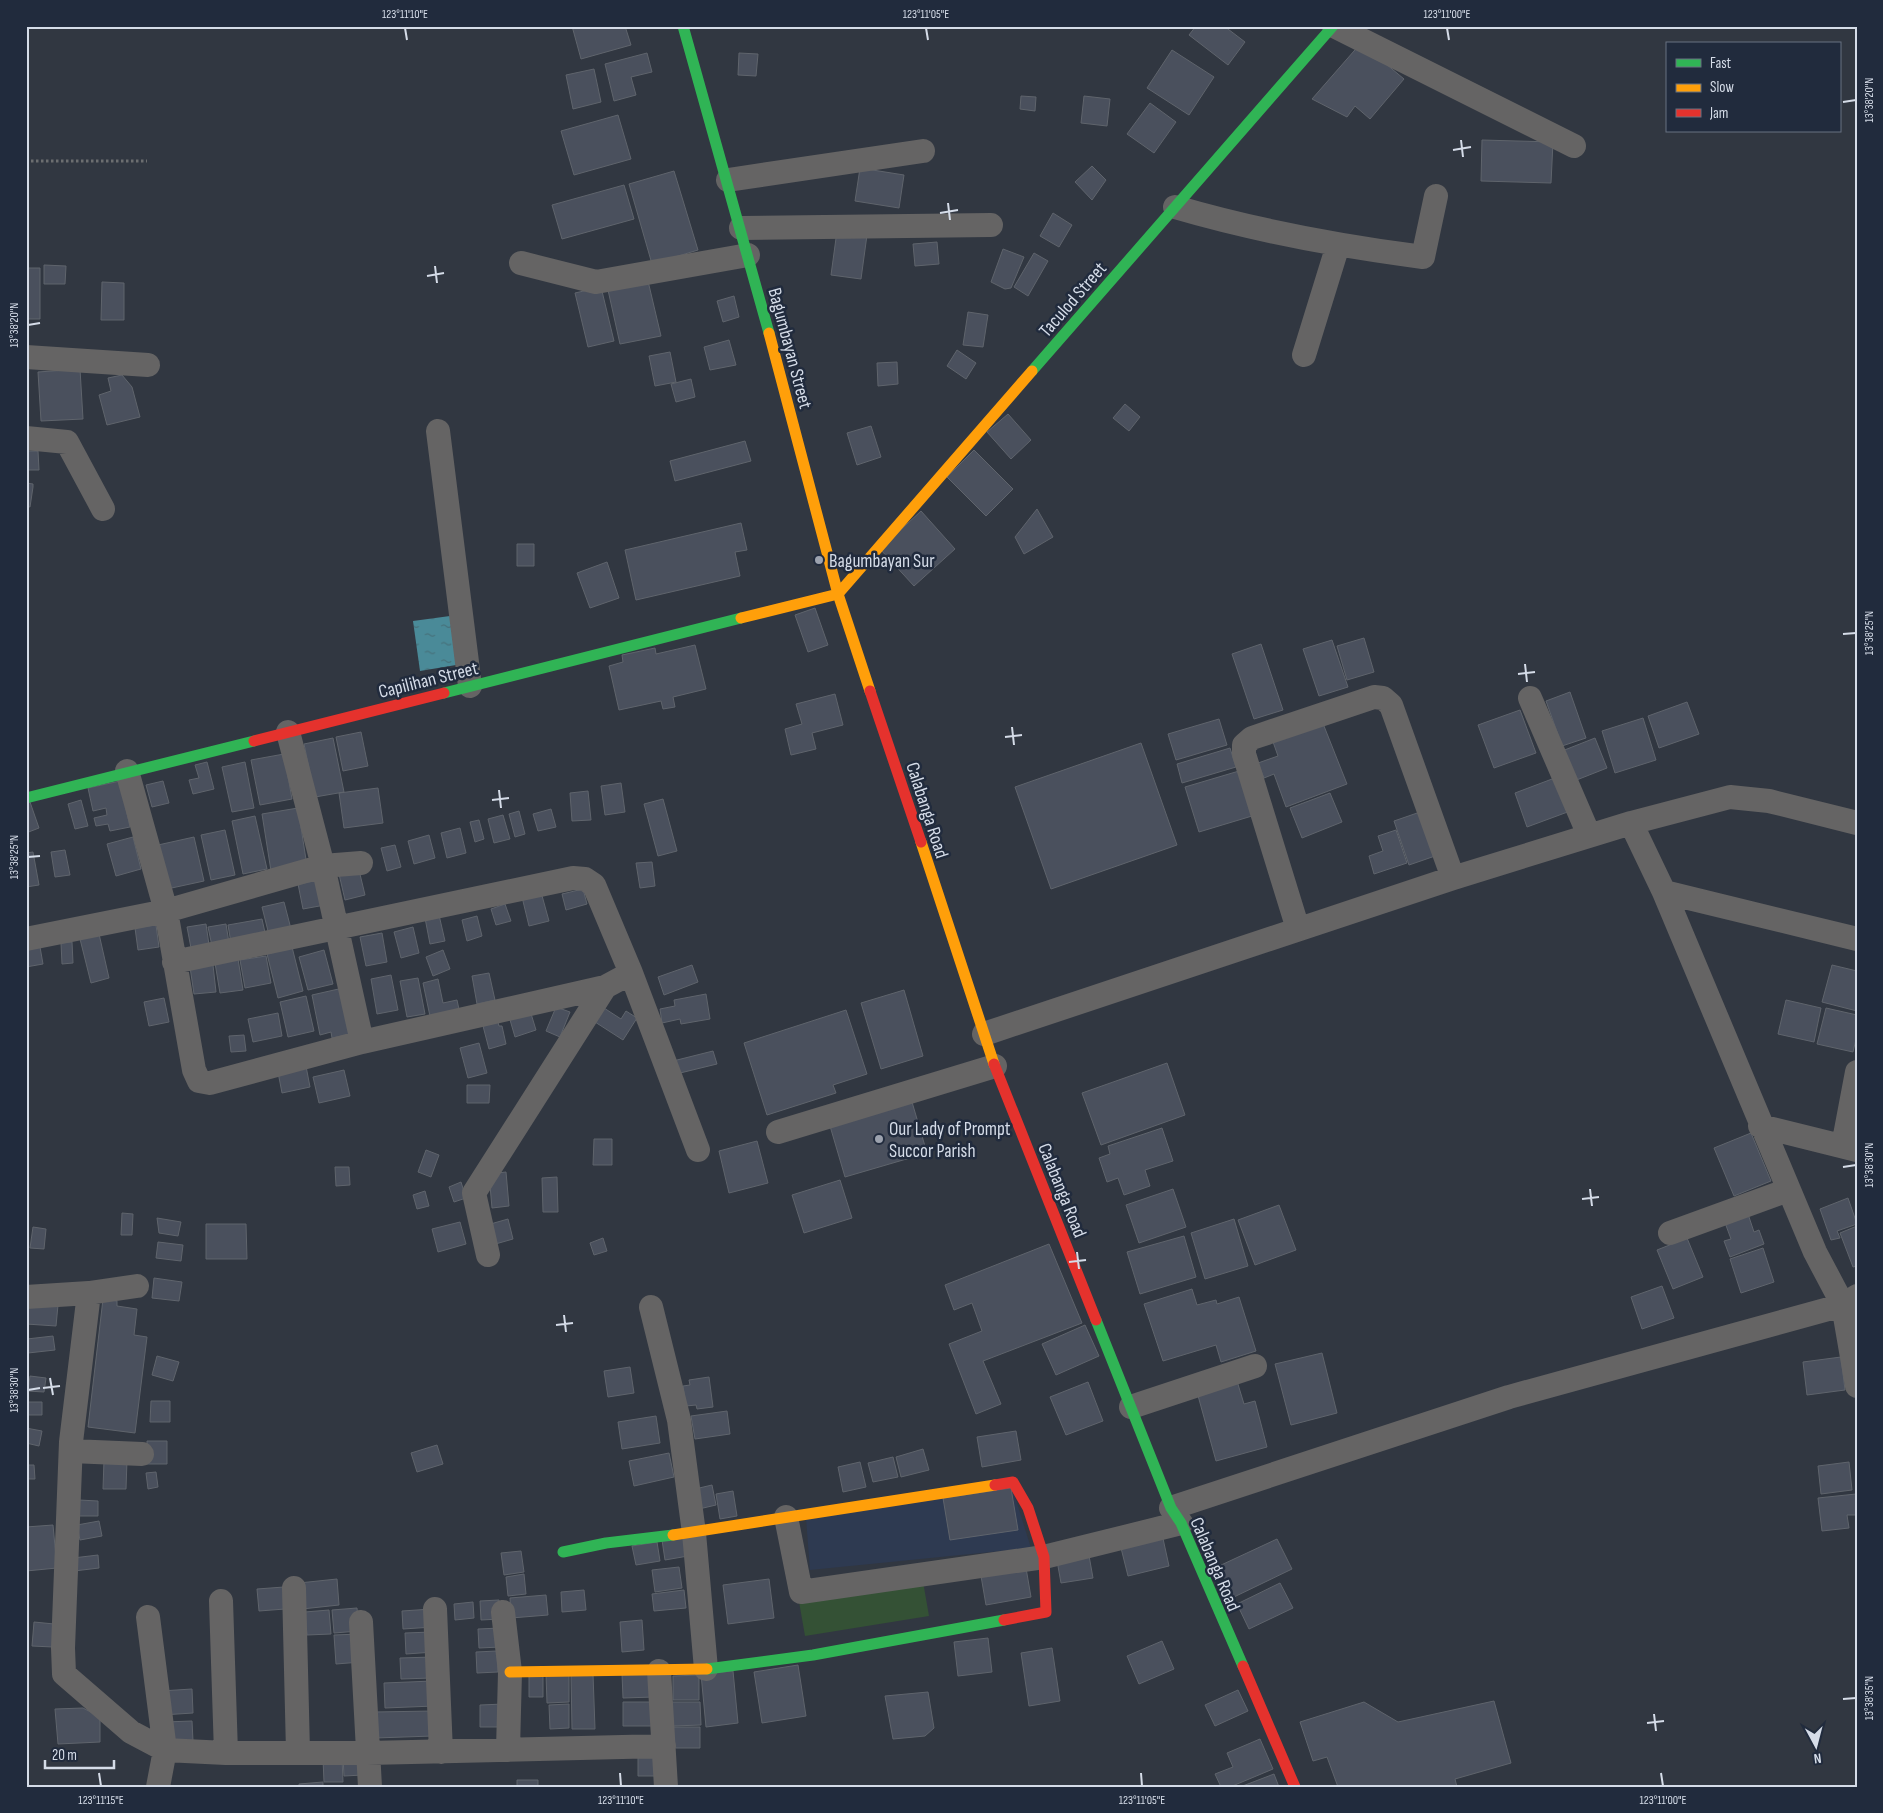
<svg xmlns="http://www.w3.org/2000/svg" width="1883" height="1813" font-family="'Sofia Sans Condensed',sans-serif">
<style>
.built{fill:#2e3a51}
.grass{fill:#345135}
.water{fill:url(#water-ripples)}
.building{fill:#4a505d;stroke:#5f646c}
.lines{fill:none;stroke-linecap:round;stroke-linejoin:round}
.path{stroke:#6c6e70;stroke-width:3;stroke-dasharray:2.5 2.5;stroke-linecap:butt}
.street{stroke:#656464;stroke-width:24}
.fast{stroke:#30b455;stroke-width:11}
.slow{stroke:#ff9f0a;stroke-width:11}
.jam{stroke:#e5322d;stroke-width:11}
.ticks{fill:none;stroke:#d5dce8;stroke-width:2}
.poi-dot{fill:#9ca2ae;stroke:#212b3d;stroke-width:2}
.labels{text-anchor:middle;stroke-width:5;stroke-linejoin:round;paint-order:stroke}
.street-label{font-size:19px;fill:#d5dce8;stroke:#212b3d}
.poi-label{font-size:19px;fill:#d5dce8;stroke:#212b3d;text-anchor:start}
.neatline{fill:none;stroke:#d5dce8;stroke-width:2}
.ticks-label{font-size:12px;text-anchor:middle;fill:#d5dce8}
</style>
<defs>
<pattern id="water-ripples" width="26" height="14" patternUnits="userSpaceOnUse" patternTransform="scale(1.25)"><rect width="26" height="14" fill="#4a8a98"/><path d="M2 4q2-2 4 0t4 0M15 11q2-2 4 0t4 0" fill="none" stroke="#46717b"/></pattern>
</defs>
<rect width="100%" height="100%" fill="#313741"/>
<!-- built -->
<path class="built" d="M1011,1484l20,64 -221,22 -4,-52z"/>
<!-- grass -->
<path class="grass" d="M921,1570l8,46 -124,20 -8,-46z"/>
<!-- water -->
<path class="water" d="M450,616l6,49 -36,6 -7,-50z"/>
<!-- building -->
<path class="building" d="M572,26h53l6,19 -50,14z
M1196,26h28l21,16 -17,23 -39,-30z
M1361,43l43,36 -34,40 -15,-13 -8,11 -35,-18z
M1172,50l42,27 -25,38 -42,-27z
M647,53l5,19 -21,5 5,18 -22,6 -9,-37z
M739,53l19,1 -2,22 -18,-1z
M594,69l7,33 -28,7 -7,-34z
M1021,96l15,1 -1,14 -15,-2z
M1084,96l26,3 -3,27 -26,-3z
M1150,103l26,19 -22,31 -27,-19z
M618,115l13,44 -57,16 -13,-44z
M1482,140l71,2 -2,41 -70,-2z
M1092,166l14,14 -14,20 -17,-18z
M860,168l44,7 -5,33 -44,-7z
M674,171l24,79 -46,14 -23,-80z
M624,185l10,34 -72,20 -10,-34z
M1053,213l19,12 -13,22 -19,-11z
M837,231l30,4 -6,44 -30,-4z
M937,242l2,22 -24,2 -2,-22z
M1003,249l21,8 -13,31 -6,1 -14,-7z
M1034,253l14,8 -20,35 -14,-9z
M44,265l22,1 -1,18h-21z
M26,268h14v51h-14z
M648,281l13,55 -41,8 -12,-54z
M102,282l22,1v37h-23z
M601,287l13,54 -26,6 -13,-54z
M734,296l5,21 -16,5 -6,-21z
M968,312l20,3 -5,32 -20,-2z
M729,340l7,25 -26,5 -6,-23z
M957,350l19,13 -10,16 -19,-13z
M670,352l6,30 -21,4 -6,-30z
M897,362l1,22 -20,2 -1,-23z
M80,369l3,50 -42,2 -3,-49z
M122,375l10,12 8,30 -33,8 -8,-30 12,-4 -3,-13z
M691,379l4,18 -19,5 -5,-18z
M1125,404l15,13 -11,14 -16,-13z
M1008,414l23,26 -20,19 -24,-27z
M871,426l10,31 -24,8 -10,-32z
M745,441l6,20 -76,20 -5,-20z
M974,450l39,39 -27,27 -39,-39z
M26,451h12l1,19h-13z
M26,483l7,1v3l-3,20 -4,-1z
M1037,509l16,28 -29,17 -9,-17z
M921,511l34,38 -41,37 -34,-37z
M741,523l6,27 -12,2 5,24 -104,24 -11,-50z
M517,544h17v22h-17z
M607,562l12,36 -29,10 -13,-35z
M815,608l13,37 -20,7 -13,-37z
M1364,638l10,34 -27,8 -10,-34z
M1332,640l16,47 -29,9 -16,-47z
M1261,644l22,66 -29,9 -22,-65z
M695,645l11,44 -33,8 2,10 -12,2 -2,-8 -42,9 -10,-44 14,-4 -1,-7 33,-7 1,6z
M1570,692l16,46 -24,8 -16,-45z
M835,694l8,31 -31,8 4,16 -25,6 -6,-26 17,-5 -6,-20z
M1687,702l12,32 -40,14 -11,-32z
M1520,710l16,43 -42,15 -16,-43z
M1643,718l13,42 -41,13 -13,-42z
M1219,719l8,26 -51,15 -8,-26z
M1322,721l25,63 -61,23 -12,-33 -10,4 -6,-15 20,-7 -6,-17z
M361,732l7,34 -25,5 -7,-34z
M333,738l11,54 -29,5 -11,-53z
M1595,738l12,30 -33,13 -12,-30z
M1141,743l36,102 -126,44 -36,-102z
M1230,748l6,19 -54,16 -5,-19z
M284,754l8,45 -32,6 -9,-45z
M207,762l7,27 -21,5 -4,-14 10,-2 -4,-13z
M245,762l9,46 -22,4 -10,-45z
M1239,771l13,45 -53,16 -14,-45z
M1560,776l13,34 -46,17 -12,-34z
M120,781l10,46 -20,4 -2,-7 -12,2 -2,-8 13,-3 -1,-7 -13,3 -5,-23z
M163,781l6,22 -17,4 -6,-22z
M621,783l4,29 -20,3 -4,-29z
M378,788l5,35 -39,5 -5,-35z
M588,791l3,29 -19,1 -2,-28z
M1330,793l12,29 -40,16 -12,-30z
M663,799l14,52 -19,5 -14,-52z
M81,800l7,26 -13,3 -7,-25z
M30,802l9,26 -13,5v-30z
M298,808l9,58 -36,5 -9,-57z
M551,809l5,18 -18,4 -5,-17z
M519,811l6,23 -10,3 -6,-23z
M1423,811l15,44 -29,10 -15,-44z
M503,815l7,24 -16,4 -6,-24z
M255,816l12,53 -24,5 -11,-53z
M479,820l5,19 -9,3 -5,-20z
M460,828l6,25 -19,5 -6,-25z
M225,830l10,45 -24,5 -10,-45z
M1396,830l11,33 -33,11 -5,-18 14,-5 -5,-15z
M429,835l6,23 -21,6 -6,-23z
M133,837l8,32 -25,7 -9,-32z
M194,837l10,44 -37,8 -9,-44z
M395,845l6,22 -14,4 -6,-23z
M65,850l5,25 -15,2 -4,-25z
M33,852l6,33 -13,2v-34z
M652,862l3,24 -15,2 -4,-25z
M359,870l6,25 -20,5 -6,-26z
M320,880l5,25 -22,4 -5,-25z
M583,889l4,15 -21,6 -4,-16z
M541,892l8,29 -20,5 -7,-29z
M284,902l7,27 -22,6 -7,-28z
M505,904l6,17 -15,4 -5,-16z
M439,915l6,26 -15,3 -5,-26z
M477,916l5,20 -15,5 -5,-21z
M262,919l4,18 -35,6 -3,-18z
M206,924l3,21 -18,3 -4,-21z
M226,924l3,19 -17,3 -4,-19z
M156,925l3,22 -21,3 -3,-22z
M413,927l6,26 -18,5 -7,-26z
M382,933l5,29 -21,4 -6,-29z
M99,934l10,44 -18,5 -11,-44z
M72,942l1,21 -11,1 -1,-21z
M40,947l3,17 -17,3v-17z
M292,947l11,44 -25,7 -11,-44z
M324,950l9,34 -25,6 -9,-33z
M443,950l7,19 -17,7 -7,-19z
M266,956l5,27 -26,5 -5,-28z
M238,959l5,31 -23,3 -5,-30z
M213,965l3,27 -22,2 -4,-27z
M692,965l6,17 -34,13 -6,-18z
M1832,965l25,6v40l-35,-9z
M489,973l6,27 -18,4 -5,-28z
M391,975l7,35 -21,4 -6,-35z
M418,978l7,36 -18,3 -7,-36z
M438,979l5,24 14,-3 3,14 -29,7 -8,-38z
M343,988l9,46 -20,4 -1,-6 -11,3 -8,-40z
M904,990l19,66 -42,13 -20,-66z
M706,994l4,25 -29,5 -1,-5 -18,4 -2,-14 15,-3 -1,-6z
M306,996l8,35 -26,6 -8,-35z
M164,998l5,24 -20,4 -5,-24z
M1786,1000l35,8 -7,34 -36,-8z
M529,1007l7,23 -21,7 -7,-24z
M556,1007l14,5 -10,25 -14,-6z
M604,1008l17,11 5,-8 11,7 -14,22 -28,-18z
M1826,1008l31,7v20l-4,17 -36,-8z
M846,1010l21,64 -34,11 3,8 -69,22 -23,-72z
M278,1013l4,23 -29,6 -5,-23z
M498,1022l1,4h3l4,18 -17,5 -6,-23z
M244,1035l2,16 -15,1 -2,-16z
M479,1043l8,30 -19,5 -8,-30z
M713,1051l4,13 -41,10 -3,-13z
M305,1061l5,26 -28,6 -5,-26z
M1167,1063l18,52 -84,30 -19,-52z
M344,1070l6,26 -31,7 -6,-26z
M467,1085h23l-1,18h-22z
M912,1102l15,51 -82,24 -15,-51z
M1162,1128l11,33 -28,9 5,16 -26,9 -6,-17 -11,4 -8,-24 11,-4 -2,-8z
M1751,1133l20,48 -37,15 -20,-48z
M594,1139h18v26h-19z
M757,1141l11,42 -39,10 -10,-42z
M426,1150l13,5 -8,22 -13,-5z
M335,1167h14l1,18 -14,1z
M506,1172l3,34 -17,2 -3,-34z
M557,1177l1,35h-15l-1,-34z
M840,1180l12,38 -48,15 -12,-38z
M461,1182l5,16 -12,4 -5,-15z
M1173,1189l13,38 -47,16 -13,-38z
M425,1191l4,15 -12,3 -4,-14z
M1848,1198l9,26 -20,7 3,7 -9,2 -11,-31z
M1279,1205l17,45 -41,15 -17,-45z
M1747,1211l7,21 5,-2 5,14 -34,13 -6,-16 7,-2 -7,-19z
M122,1213l11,1 -1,21h-11z
M157,1218l24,4 -3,14 -19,-3z
M508,1219l5,20 -21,6 -5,-20z
M1234,1219l14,47 -43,13 -14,-46z
M460,1222l6,22 -28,8 -6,-23z
M206,1224h40l1,35h-41z
M1857,1226v40l-4,1 -13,-34z
M33,1227l13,2 -2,20 -14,-1z
M1184,1236l12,41 -56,17 -13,-42z
M603,1238l4,13 -13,4 -4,-12z
M1687,1238l16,39 -30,12 -16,-39z
M158,1242l25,3 -2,16 -25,-3z
M1049,1244l33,79 -99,38 18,43 -25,10 -27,-70 33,-13 -10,-28 -18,7 -9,-25z
M1763,1248l11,34 -33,11 -11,-34z
M154,1278l28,4 -3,19 -27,-3z
M1662,1286l12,32 -32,11 -11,-32z
M1192,1289l5,16 19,-5 1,4 22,-7 17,54 -35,11 -5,-17 -53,16 -19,-57z
M103,1299l14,2v5l20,3 -3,26 13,2 -12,96 -47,-6z
M26,1303l32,2 -2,21 -30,-2z
M1085,1325l14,31 -43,19 -14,-31z
M53,1336l2,14 -27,3 -1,-14z
M1322,1353l15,60 -46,12 -16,-61z
M157,1356l22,6 -6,19 -21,-6z
M1841,1357l4,33 -38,5 -4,-33z
M630,1367l4,26 -26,4 -4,-26z
M30,1376l16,2 -2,14 -16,-1z
M709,1377l4,30 -16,2 -1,-4 -10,1 -3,-20 7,-1 -1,-5z
M1237,1381l7,23 11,-3 12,46 -51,14 -19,-69z
M1088,1382l15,39 -37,14 -16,-38z
M151,1401h19v21h-20z
M26,1402h16v13h-16z
M727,1411l3,23 -35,5 -4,-23z
M656,1416l4,27 -38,6 -4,-27z
M26,1428l16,3 -3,15 -13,-3z
M1016,1431l5,29 -39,7 -5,-30z
M147,1441h20v23h-20z
M437,1445l6,19 -26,8 -6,-19z
M923,1449l6,21 -28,7 -5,-20z
M669,1453l5,24 -40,9 -5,-25z
M893,1457l5,20 -25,5 -5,-19z
M104,1460h23l-1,29h-23z
M860,1462l6,25 -23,5 -5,-25z
M1849,1462l3,28 -31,4 -3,-28z
M26,1465h8l1,14h-9z
M156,1472l2,15 -10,2 -2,-16z
M712,1485l4,20 -17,4 -4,-20z
M1011,1488l7,42 -68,10 -7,-42z
M733,1491l4,25 -17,3 -4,-25z
M1856,1494l1,21h-10l2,13 -27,3 -4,-33z
M79,1500l19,1v15h-20z
M99,1521l3,15 -22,4 -3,-15z
M53,1525l4,43 -31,3v-44z
M1162,1534l7,32 -41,10 -8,-32z
M685,1537l3,19 -23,4 -3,-20z
M1277,1539l15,30 -58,28 -15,-31z
M657,1542l3,19 -24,4 -4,-19z
M1088,1550l5,28 -32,5 -5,-28z
M521,1551l3,21 -20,3 -3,-22z
M98,1555l1,13 -25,3 -1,-13z
M679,1567l3,21 -27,4 -3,-22z
M1026,1568l5,29 -45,8 -5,-29z
M524,1574l2,20 -18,2 -2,-19z
M337,1579l2,26 -37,4 -3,-26z
M769,1579l5,39 -46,6 -5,-39z
M1280,1583l13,25 -44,21 -12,-25z
M284,1587l1,22 -26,2 -2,-22z
M584,1590l2,20 -24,2 -1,-20z
M684,1590l2,18 -32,3 -2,-17z
M546,1595l2,20 -37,3 -1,-20z
M499,1600l1,19 -19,1 -1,-19z
M473,1602l1,16 -19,2 -1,-16z
M357,1608l2,23 -25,2 -2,-23z
M432,1609l1,18 -30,2 -1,-18z
M329,1610l2,24 -24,1 -2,-23z
M642,1620l2,30 -22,2 -2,-30z
M34,1622l20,2 -1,23 -21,-1z
M500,1628v19l-21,1 -1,-19z
M432,1632l2,20 -28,2 -1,-21z
M360,1634l1,28 -25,2 -2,-29z
M988,1638l4,34 -34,4 -4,-34z
M1162,1641l12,28 -35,15 -12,-28z
M1052,1648l8,53 -31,5 -8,-53z
M497,1651l1,21 -21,1 -1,-21z
M432,1657v21l-31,1 -1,-21z
M798,1665l8,51 -44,7 -8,-51z
M733,1671l5,52 -32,4 -5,-53z
M569,1673v29l-22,1 -1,-29z
M653,1673l1,24 -31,1 -1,-24z
M543,1674v23h-14v-22z
M571,1674h22l2,55h-23z
M699,1675v25h-26v-24z
M433,1681l1,25 -49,2 -1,-25z
M192,1689l1,24 -31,2 -1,-24z
M1238,1690l10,21 -33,15 -10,-21z
M928,1692l6,36 -9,8 -32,3 -8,-43z
M1494,1701l17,62 -56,16 2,8h-119l-11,-30 -14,4 -13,-39 64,-20 34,20z
M623,1702h31l1,24h-32z
M672,1702h28l1,23 -28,1z
M504,1704v23h-24v-22z
M569,1704v24l-19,1 -1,-24z
M83,1708l17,9v25l-42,2 -3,-35z
M433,1711v25l-58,2 -1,-26z
M192,1721l1,20h-28v-19z
M672,1727h28v21h-28z
M1260,1739l13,30 -43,18h-9l-6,-13 18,-7 -6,-14z
M638,1750h21v26h-21z
M362,1756l1,19 -19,1 -1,-19z
M342,1758l1,24h-19l-1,-23z
M1274,1774l5,13h-39z
M517,1780h21v7h-21z
M323,1782v5h-24v-3z"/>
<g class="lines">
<!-- path -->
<path class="path" d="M26,161h121"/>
<!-- street -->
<path class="street" d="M1334,26l240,120
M728,180l195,-29
M1175,207c82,24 164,39 248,50l13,-61
M741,228l250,-3
M521,263l75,19 152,-27
M1304,355l34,-110
M26,357l122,8
M438,431l32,255
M26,438l41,4 36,67
M1530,698l59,137
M288,732l35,134 39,176
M127,771l39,140 28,159 5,11 11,2 152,-41 243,-55 26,-14
M1631,823l33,69 151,360 28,53 14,81
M1664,892l193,47
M1298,929l-54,-175v-9l8,-7 122,-41 9,1 8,7 62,173
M26,939l140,-28 157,-45 38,-3
M174,962l399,-84 12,1 9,6 37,88 67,177
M984,1034l469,-156 178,-55 99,-26 39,4 88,22
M1760,1126l97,24
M778,1132l217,-66
M1843,1146l14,-74
M1670,1233l118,-43
M488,1255l-14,-62 131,-206
M89,1293l48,-7
M26,1297l63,-4 -18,149 -8,206 1,26 67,58 34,18 61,3h142l296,-7
M651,1307l28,113 15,113 12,136
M1131,1407l124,-41
M71,1451l71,3
M1171,1508l338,-111 334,-92 14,-9
M786,1517l15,75 243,-35 137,-34
M294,1588l4,164
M221,1601l5,152
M435,1609l6,143
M503,1612l7,60 -2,78
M148,1617l17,133 -7,37
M361,1622l9,165
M659,1671l7,116"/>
<!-- fast -->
<path class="fast" d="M683,26l86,307
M1032,371l301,-345
M444,693l297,-75
M26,798l228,-57
M1096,1320l75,188 10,15 62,143
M563,1552l43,-9 67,-8
M707,1669l106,-14 191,-35"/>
<!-- slow -->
<path class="slow" d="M769,333l69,261 32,97
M741,618l97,-24 194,-223
M921,842l73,222
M673,1535l322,-50
M510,1672l197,-3"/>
<!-- jam -->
<path class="jam" d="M870,691l51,151
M254,741l190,-48
M994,1064l102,256
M995,1485l18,-3 15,26 16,49 2,55 -42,8
M1243,1666l52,121"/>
</g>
<!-- ticks -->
<path class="ticks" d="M405,28l2,12M926,28l2,12M1447,28l2,12M1843,102l13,-2M1461,140l2,17M1453,150l18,-3M948,203l2,17M940,213l18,-3M435,266l2,17M427,276l17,-3M28,325l12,-2M1843,634l13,-1M1525,664l2,18M1518,674l17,-2M1012,727l2,18M1005,737l17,-2M499,790l2,18M492,800l17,-2M28,857l12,-1M1843,1167l13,-2M1590,1189l2,17M1582,1199l17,-2M1077,1252l2,17M1069,1262l17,-2M564,1315l2,17M556,1325l17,-2M50,1378l3,17M43,1388l17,-2M28,1390l12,-2M1843,1699l13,-1M1654,1714l2,17M1647,1723l17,-2M99,1773l2,13M620,1773l1,13M1141,1773l1,13M1661,1773l2,13"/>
<!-- markers -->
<g class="poi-dot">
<circle cx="819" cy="560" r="5"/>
<circle cx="879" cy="1139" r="5"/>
</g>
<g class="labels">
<!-- street labels -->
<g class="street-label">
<text transform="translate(1072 299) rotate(-49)" y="7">Taculod Street</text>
<text transform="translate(791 348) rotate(75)" y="7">Bagumbayan Street</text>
<text transform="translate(428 679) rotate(-14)" y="7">Capilihan Street</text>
<text transform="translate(928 810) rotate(72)" y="7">Calabanga Road</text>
<text transform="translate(1063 1190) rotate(68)" y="7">Calabanga Road</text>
<text transform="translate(1216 1564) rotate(67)" y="7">Calabanga Road</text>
</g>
<!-- poi labels -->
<g class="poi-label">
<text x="829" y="567">Bagumbayan Sur</text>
<text x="889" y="1135">Our Lady of Prompt<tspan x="889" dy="22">Succor Parish</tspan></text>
</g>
</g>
<!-- border -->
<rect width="1883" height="1813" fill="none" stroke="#212b3d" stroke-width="55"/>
<!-- legend -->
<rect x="1666" y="42" width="175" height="90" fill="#212b3d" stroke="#697281"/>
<rect x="1676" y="59" width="25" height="8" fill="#30b455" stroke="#697281"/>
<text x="1710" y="68" font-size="15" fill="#d5dce8">Fast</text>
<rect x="1676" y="84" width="25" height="8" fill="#ff9f0a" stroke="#697281"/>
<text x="1710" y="92" font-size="15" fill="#d5dce8">Slow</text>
<rect x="1676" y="109" width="25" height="8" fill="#e5322d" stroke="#697281"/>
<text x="1710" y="118" font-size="15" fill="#d5dce8">Jam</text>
<!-- north arrow -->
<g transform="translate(1816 1746) rotate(173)" stroke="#212b3d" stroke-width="4" paint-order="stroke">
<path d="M0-4L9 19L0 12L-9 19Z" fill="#d5dce8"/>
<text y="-8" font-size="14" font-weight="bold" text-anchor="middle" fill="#d5dce8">N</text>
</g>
<!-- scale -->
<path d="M45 1760v8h69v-8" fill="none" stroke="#d5dce8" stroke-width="2.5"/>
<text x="52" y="1760" font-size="15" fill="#d5dce8" stroke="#212b3d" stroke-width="4" paint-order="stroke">20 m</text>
<rect x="28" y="28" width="1828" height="1758" class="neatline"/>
<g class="ticks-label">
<text x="405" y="18">123°11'10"E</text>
<text x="926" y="18">123°11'05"E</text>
<text x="1447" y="18">123°11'00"E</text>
<text transform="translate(1869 100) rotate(-90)" y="4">13°38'20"N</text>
<text transform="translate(14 325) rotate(-90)" y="4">13°38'20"N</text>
<text transform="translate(1869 633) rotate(-90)" y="4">13°38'25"N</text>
<text transform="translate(14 857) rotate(-90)" y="4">13°38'25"N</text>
<text transform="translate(1869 1165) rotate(-90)" y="4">13°38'30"N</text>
<text transform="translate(14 1390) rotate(-90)" y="4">13°38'30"N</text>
<text transform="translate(1869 1698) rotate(-90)" y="4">13°38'35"N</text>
<text x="101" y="1804">123°11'15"E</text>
<text x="621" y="1804">123°11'10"E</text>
<text x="1142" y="1804">123°11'05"E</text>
<text x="1663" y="1804">123°11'00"E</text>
</g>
</svg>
